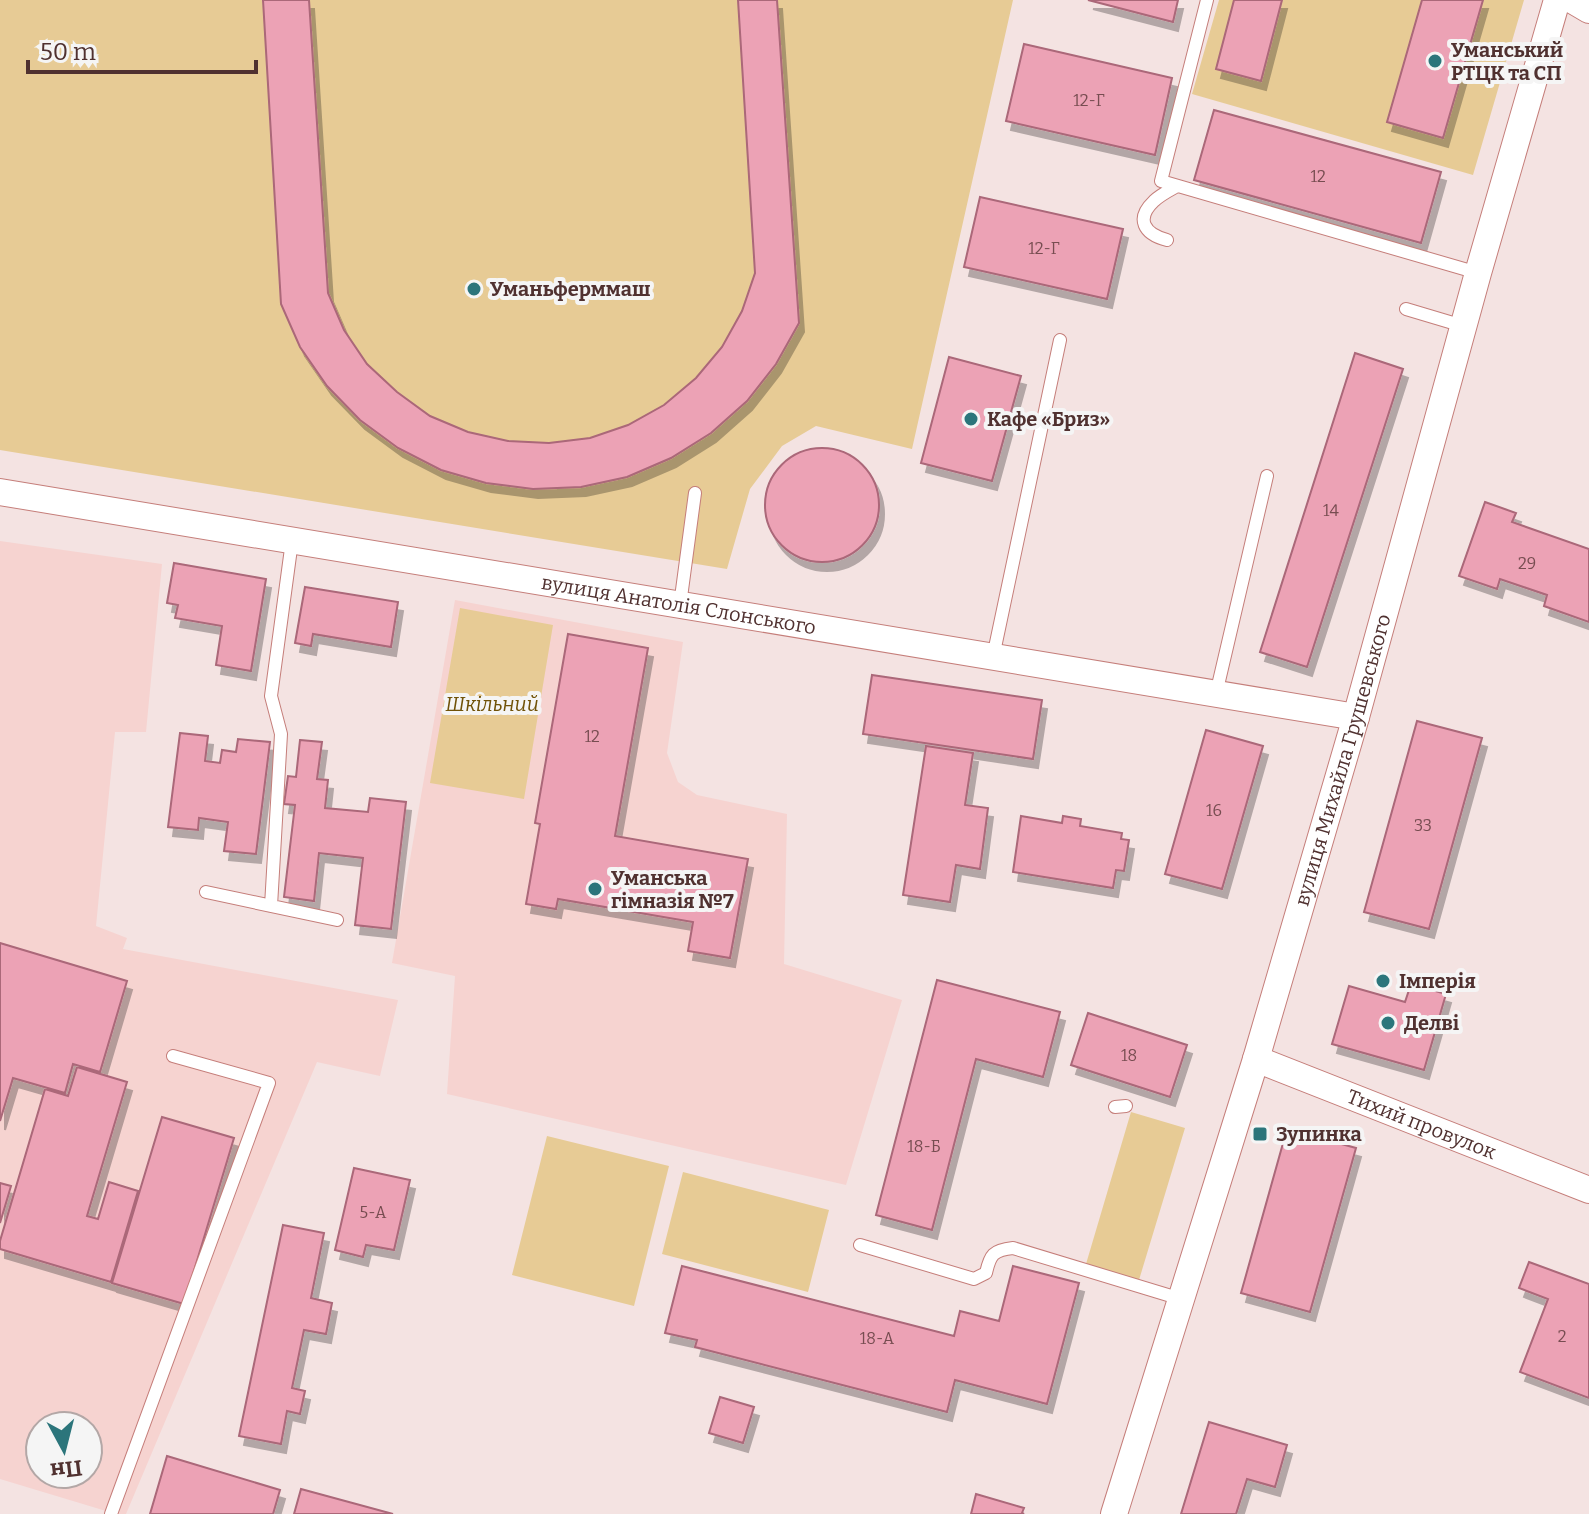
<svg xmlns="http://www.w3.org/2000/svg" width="1589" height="1514" font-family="Bitter,serif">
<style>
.built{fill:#f6d3d0;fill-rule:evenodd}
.green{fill:#e7cb95}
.building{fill:#eca2b5;stroke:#ab6779;stroke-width:2;filter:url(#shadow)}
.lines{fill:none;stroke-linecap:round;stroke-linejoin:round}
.lane-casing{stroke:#c57e7a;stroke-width:14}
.street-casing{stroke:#c57e7a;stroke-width:28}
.lane{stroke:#fff;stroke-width:12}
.street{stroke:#fff;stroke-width:26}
.poi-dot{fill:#2c757b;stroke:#f5f5f5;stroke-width:3}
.labels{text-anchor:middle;stroke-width:8;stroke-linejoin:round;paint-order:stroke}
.number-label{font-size:16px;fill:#774d51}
.poi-label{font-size:20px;font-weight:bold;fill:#503130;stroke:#f5f5f5;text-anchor:start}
.street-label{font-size:20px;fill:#503130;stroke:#f5f5f5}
.park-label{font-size:20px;font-style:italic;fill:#705208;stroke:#f5f5f5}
</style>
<defs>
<filter id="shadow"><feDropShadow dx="5" dy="9" stdDeviation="0" flood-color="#0004"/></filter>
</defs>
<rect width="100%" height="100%" fill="#f4e3e2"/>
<!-- built -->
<path class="built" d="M0,541l162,23 -16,168h-31l-19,194 31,12 -4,11 275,51 -18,76 -63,-14 -191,452h-10l-116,-35zM40,1426h48v48h-48z
M455,600l228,42 -16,111 11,29 19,13 90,19 -3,150 118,36 -56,185 -399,-91 8,-118 -63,-13z"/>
<!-- green -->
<path class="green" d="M0,0h1013l-101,449 -96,-23 -34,20 -32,43 -23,80 -727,-119z
M1219,0h305l-51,175 -281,-81z
M460,608l93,17 -29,174 -94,-16z
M1131,1112l54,16 -46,152 -53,-16z
M547,1136l122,30 -35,140 -122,-31z
M683,1172l146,38 -21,82 -146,-38z"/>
<!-- building -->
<path class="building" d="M263,0h46l19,293 16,37 23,34 30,28 33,24 38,16 40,9 41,2 41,-5 38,-13 36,-20 32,-27 26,-31 20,-36 13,-38 -17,-273h39l22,323 -23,41 -29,37 -36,32 -40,25 -44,19 -46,10 -48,2 -47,-6 -45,-13 -43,-22 -38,-28 -33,-34 -27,-39 -19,-43z
M1088,0h90l-5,22z
M1234,0h48l-21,81 -45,-12z
M1422,0h61l-40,138 -56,-16z
M1024,44l148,34 -17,77 -149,-34z
M1214,110l227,62 -20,71 -227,-63z
M980,197l143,32 -16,70 -143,-32z
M1355,353l48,16 -96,298 -47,-15z
M949,357l72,19 -29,105 -71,-18z
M765 505a57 57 0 1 1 114 0a57 57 0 1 1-114 0Z
M1485,502l31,11 -4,9 77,27v73l-45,-16 3,-11 -47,-16 -3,10 -38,-13z
M174,563l92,16 -15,92 -35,-6 6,-39 -47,-8 3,-13 -11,-2z
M305,587l93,15 -7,45 -78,-13 -2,12 -16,-3z
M568,634l80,14 -33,188 133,23 -18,99 -42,-7 5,-29 -135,-23 -2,10 -30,-5 14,-80 -5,-1z
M872,675l170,25 -9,59 -170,-25z
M1417,721l65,17 -53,191 -65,-17z
M1206,730l57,16 -41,143 -57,-15z
M180,733l28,3 -3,25 15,2 2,-13 14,2 2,-13 32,3 -14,112 -32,-3 4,-29 -29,-4 -1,12 -30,-3z
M300,740l22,2 -5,37 11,1 -3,28 43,4 2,-14 36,4 -15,127 -36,-4 8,-67 -44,-5 -5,48 -30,-4 11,-92 -11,-1 4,-28 8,1z
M926,746l47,7 -8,52 23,3 -8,61 -24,-4 -6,37 -47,-7z
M1021,816l41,7 1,-7 18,3 -1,7 42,7 -1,6 8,1 -5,31 -8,-1 -3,18 -100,-16z
M0,943l127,38 -27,91 -27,-8 -8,29 -52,-15 -13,43z
M937,980l123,32 -17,65 -67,-18 -44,171 -56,-15z
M1411,984l35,10 -22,76 -92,-26 17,-58 56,16z
M1088,1013l99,32 -17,52 -99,-32z
M77,1067l50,15 -40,134 11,3 11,-37 29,9 -27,91 -111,-33v-8l45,-152 23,7z
M162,1117l72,21 -50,166 -72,-21z
M1287,1129l69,19 -46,164 -69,-19z
M354,1168l56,12 -16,70 -28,-5 -3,12 -28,-7z
M0,1183l11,3 -11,37z
M283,1225l41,8 -13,65 21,5 -6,31 -22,-4 -12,58 13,3 -5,23 -13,-3 -6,33 -42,-8z
M1529,1262l60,22v114l-69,-26 28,-73 -29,-11z
M682,1266l272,70 6,-25 39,10 14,-55 66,17 -32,121 -92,-24 -8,32 -252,-65 2,-7 -32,-7z
M720,1397l34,10 -11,36 -34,-10z
M1209,1422l78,23 -12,42 -28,-8 -11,35h-55z
M167,1456l113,34 -7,24h-123z
M301,1489l92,25h-99z
M976,1494l48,14 -2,5 2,1h-53z"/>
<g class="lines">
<!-- lane casing -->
<g class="lane-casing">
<path id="lane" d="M1207,0l-46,181 317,92
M1167,240c-23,-6 -32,-21 -13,-39 6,-6 16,-11 23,-15
M1406,309l57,17
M680,605l15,-112
M993,657l67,-317
M1216,694l51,-218
M206,892l131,28
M271,906l10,-172 -10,-38 21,-155
M1115,1107l11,-1
M860,1245l114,34 12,-6c4,-18 7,-23 27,-25l168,51
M111,1514l158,-431 -96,-27"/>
</g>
<!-- street casing -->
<g class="street-casing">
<g id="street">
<path d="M1572,0l17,10"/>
<path id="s1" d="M0,492l1356,225"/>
<path id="s2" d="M1256,1059l333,131"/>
<path id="s3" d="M1114,1514l142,-455 100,-342 122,-444 79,-273"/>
</g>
</g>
<!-- lane -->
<use href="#lane" class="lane"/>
<!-- street -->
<use href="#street" class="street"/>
</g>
<!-- markers -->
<g class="poi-dot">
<circle cx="1435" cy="61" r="8"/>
<circle cx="474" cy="289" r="8"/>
<circle cx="971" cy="419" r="8"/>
<circle cx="595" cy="889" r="8"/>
<circle cx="1383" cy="981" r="8"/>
<circle cx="1388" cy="1023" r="8"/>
<rect x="1252" y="1126" width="16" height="16" rx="4"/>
</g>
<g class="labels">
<!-- number labels -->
<g class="number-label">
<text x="1089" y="106">12-Г</text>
<text x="1318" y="182">12</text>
<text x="1044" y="254">12-Г</text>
<text x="1331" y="516">14</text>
<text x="1527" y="569">29</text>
<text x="592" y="742">12</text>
<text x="1214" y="816">16</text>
<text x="1423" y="831">33</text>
<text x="1129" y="1061">18</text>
<text x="924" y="1152">18-Б</text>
<text x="373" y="1218">5-А</text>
<text x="1562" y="1342">2</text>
<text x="877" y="1344">18-А</text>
</g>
<!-- poi labels -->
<g class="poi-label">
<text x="1451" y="57">Уманський<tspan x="1451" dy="23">РТЦК та СП</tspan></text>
<text x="490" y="296">Уманьферммаш</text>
<text x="987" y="426">Кафе «Бриз»</text>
<text x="611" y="885">Уманська<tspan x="611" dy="23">гімназія №7</tspan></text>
<text x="1399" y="988">Імперія</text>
<text x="1404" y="1030">Делві</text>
<text x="1276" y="1141">Зупинка</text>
</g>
<!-- street labels -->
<g class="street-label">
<text dy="7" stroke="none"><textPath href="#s1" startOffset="688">вулиця Анатолія Слонського</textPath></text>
<text dy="7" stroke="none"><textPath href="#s3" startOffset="788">вулиця Михайла Грушевського</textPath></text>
<text dy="7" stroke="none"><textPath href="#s2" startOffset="178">Тихий провулок</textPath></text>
</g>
<!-- park labels -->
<g class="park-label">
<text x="492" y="711">Шкільний</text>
</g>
</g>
<!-- north arrow -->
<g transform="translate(64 1450) rotate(173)"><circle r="38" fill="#f5f5f5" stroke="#b3a7a6" stroke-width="2"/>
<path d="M0-6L14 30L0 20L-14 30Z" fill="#2c757b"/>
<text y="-12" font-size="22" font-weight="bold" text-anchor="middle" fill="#503130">Пн</text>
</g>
<!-- scale -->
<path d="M28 60v12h228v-12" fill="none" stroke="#503130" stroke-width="4"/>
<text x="40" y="60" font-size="24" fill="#503130" stroke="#f5f5f5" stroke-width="6" paint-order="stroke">50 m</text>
</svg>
